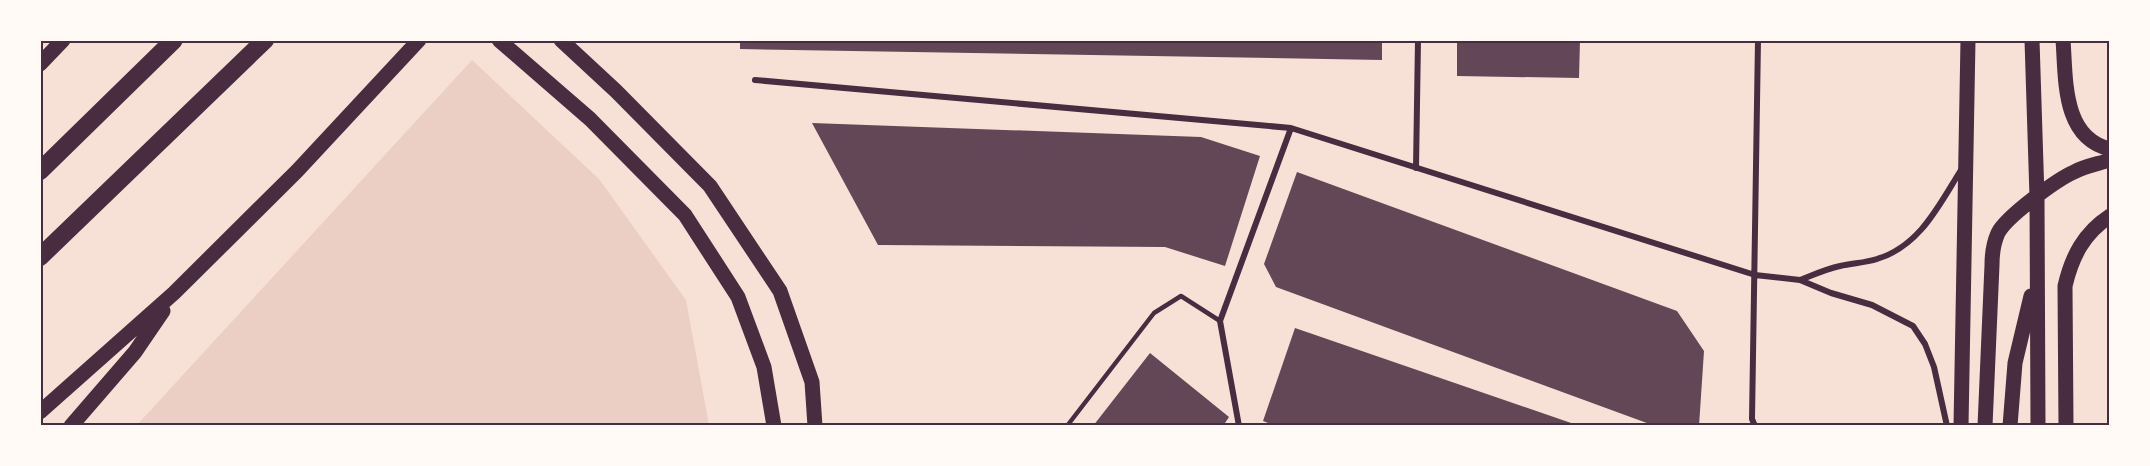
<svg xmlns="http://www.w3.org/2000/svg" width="2150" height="466" font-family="'Source Sans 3',sans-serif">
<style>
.green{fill:#ebcfc5}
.building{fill:#644757}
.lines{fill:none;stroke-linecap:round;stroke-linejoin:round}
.service{stroke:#4a2c40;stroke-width:4.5}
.minor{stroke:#4a2c40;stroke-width:6}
.primary{stroke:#4a2c40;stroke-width:15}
.motorway{stroke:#4a2c40;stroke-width:18}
.neatline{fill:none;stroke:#4a2c40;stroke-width:2}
</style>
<rect width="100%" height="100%" fill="#f7e1d7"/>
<!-- green -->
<path class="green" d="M472,60l127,119 87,121 23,125h-572z"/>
<!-- building -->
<path class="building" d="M740,40h642v20l-642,-11z
M1457,40h123l-1,38 -122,-2z
M812,123l389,14 59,19 -35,110 -60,-19 -287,-2z
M1297,172l380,139 27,40 -5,75h-44l-379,-139 -12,-23z
M1295,328l282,97v1h-301l-13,-5z
M1150,353l79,64 -6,9h-130z"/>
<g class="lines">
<!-- service -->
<path class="service" d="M1067,426l87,-113 27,-17 39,25"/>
<!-- minor -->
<path class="minor" d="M755,80l536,48 464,147 45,5 31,13 41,12 41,21 12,18 9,23 13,59
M1416,168l2,-128
M1800,280c13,-5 26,-11 40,-14 12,-3 25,-3 37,-7 43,-13 62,-54 84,-89
M1239,426l-19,-105 71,-193
M1755,426l-3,-7 6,-379"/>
<!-- primary -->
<path class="primary" d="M499,40l91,79 95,96 53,82 26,70 10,59
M561,40l55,51 94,95 70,105 32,91 3,44
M2032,40l5,157 1,229
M2063,40c3,39 -1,98 47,109
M40,64l23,-24
M40,412l134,-119 123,-122 122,-131
M71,426l64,-74 28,-41
M1961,426l7,-386
M1985,426l7,-161c0,-11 1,-21 6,-32 8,-16 58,-53 76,-61 11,-6 24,-8 36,-12
M2010,426l5,-63 16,-67
M2066,426l-1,-140c7,-30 19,-53 45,-70"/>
<!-- motorway -->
<path class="motorway" d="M40,171l134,-131
M40,257l225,-217"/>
</g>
<!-- border -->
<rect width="2150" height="466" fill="none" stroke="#fffaf5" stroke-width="84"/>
<rect x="42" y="42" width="2066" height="382" class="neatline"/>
</svg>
